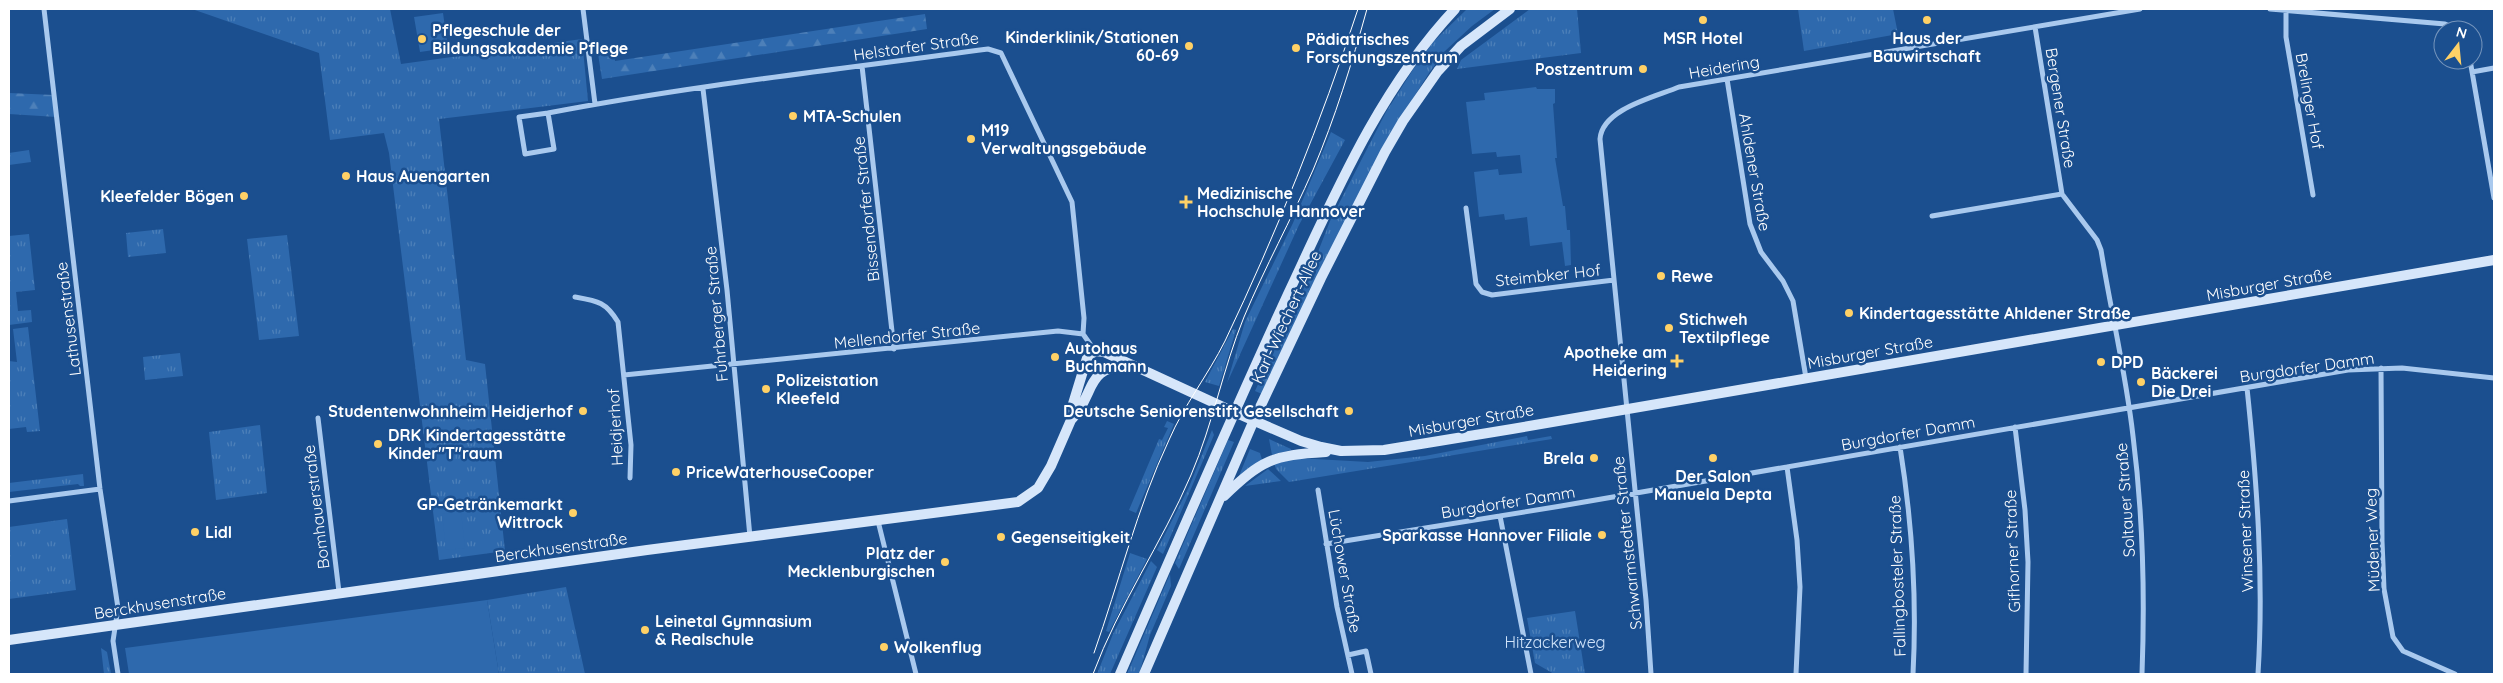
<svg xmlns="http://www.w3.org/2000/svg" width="2503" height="683" font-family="Quicksand,sans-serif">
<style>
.grass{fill:url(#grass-tufts)}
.forest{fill:url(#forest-firs)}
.garden{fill:#2e69ad}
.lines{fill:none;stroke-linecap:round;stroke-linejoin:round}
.street{stroke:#a9c9ee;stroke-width:5}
.secondary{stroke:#d6e6fa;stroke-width:10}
.tram{stroke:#fff;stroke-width:1}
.poi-dot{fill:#ffd166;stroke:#1b4f8f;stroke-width:2}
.labels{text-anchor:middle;stroke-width:5;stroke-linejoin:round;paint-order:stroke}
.poi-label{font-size:16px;font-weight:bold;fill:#fff;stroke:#1b4f8f;text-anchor:start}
.street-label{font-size:16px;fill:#fff;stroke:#1b4f8f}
.park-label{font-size:16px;fill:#cfe3fa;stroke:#1b4f8f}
</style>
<defs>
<pattern id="grass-tufts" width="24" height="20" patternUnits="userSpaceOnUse" patternTransform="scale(1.25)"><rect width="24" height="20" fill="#2e69ad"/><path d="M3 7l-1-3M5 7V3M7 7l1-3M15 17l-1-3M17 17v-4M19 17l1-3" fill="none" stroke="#4d80b9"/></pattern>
<pattern id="forest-firs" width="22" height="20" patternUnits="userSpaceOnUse" patternTransform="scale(1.25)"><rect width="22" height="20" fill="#2e69ad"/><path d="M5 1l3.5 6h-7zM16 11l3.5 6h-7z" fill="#4d80b9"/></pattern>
</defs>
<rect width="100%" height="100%" fill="#1b4f8f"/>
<!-- grass -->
<path class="grass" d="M192,9h198l11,55 181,-25 6,62 -149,18 27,241 19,4 20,187 -66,9 -50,-407 -5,-20 -54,7 -11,-87z
M1467,9h28l-23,17 -27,25 -16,22 -43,68 -124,253 -7,-3 56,-121 19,-49 56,-109 28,-44 20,-27z
M1530,9h47l4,44 -124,16 4,-9z
M1798,9h95l5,25 -94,17z
M1331,132l14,8 -46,85 -72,158 18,-61 48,-99z
M29,150l2,12 -22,3v-12z
M163,229l3,24 -38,4 -2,-24z
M29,234l6,56 -19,2 2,19 13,-1 1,12 -23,3v-89z
M287,235l12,101 -40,4 -12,-101z
M28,327l12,104 -13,1 -1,-5 -17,2v-68l8,1 -4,-33z
M1233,329l3,1 -17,56 -14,-4z
M180,353l3,23 -38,4 -2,-23z
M1167,421l7,3 -38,89 -7,-3 30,-71 3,1 6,-12 -4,-1z
M260,425l7,68 -51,7 -7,-68z
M1212,430l2,5 -51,119 -6,-4 32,-63z
M1527,436l1,4 23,-4 1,3 -263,43 -13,-13 -2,-6 23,-5 71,4 57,-6z
M1269,439l22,10v1l-19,5z
M1228,440l6,2 -55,127 -4,-6z
M1250,449l10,4 2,7 -23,16z
M1268,469l13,12 -36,5z
M83,474l1,12h-4l-2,-2 -69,8v-9z
M67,519l9,71 -67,9v-72z
M1130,553l17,6 -38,73 -3,-1z
M1151,561l6,6 -47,107h-13l16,-40z
M1170,574l1,12 -21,49 -10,36 -1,3h-12z
M566,587l19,87h-86l-12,-74z
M1575,611l10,63h-31l-19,-11 -8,-45z
M101,648l6,4 4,22h-7z"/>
<!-- forest -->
<path class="forest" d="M925,14l2,15 -325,50 -4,-25 16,-3 1,10z
M9,93l45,2 3,22 -48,-3z"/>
<!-- garden -->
<path class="garden" d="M443,13l5,35 -28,4 -6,-35z
M1536,87l1,2h18v14l-2,1 4,54h-2l8,48h2l2,24h3l1,35 -6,1 -3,-24 -32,4 -3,-29 -22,3 -1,-6 -25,3 -5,-45 24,-3 1,6 23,-2 -2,-18 -23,2 -1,-5 -24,2 -6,-52 19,-2 -1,-7z
M461,512l4,36 -19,2 -4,-36z
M487,600l12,74h-370l-4,-26z"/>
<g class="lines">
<!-- street -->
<path class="street" d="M44,9l56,480 18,119 -5,33 5,33
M583,9l12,95
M2270,9l175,15 14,6
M2286,10v27l27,158
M2035,27l27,167 35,46 4,10c10,62 25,124 32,186 10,79 12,159 9,238
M2470,60l24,138
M862,66l32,283
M2472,72l22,-4
M1727,79l23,145 11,28 22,29 10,20 13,77
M703,89l24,201 23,247
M548,113l-29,4 6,37 29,-5 -6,-36c146,-28 294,-44 440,-64l13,4 71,149 12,116 -1,16 12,17
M1466,208l10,76 6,8 10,3 122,-15
M1932,216l130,-22
M575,297c23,4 31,5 43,25l13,123 -1,33
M2381,368l1,173 2,48 9,48 10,14 52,23
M624,375l434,-44 25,3
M2247,388c10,95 17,191 11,286
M318,418l21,174
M2015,427l10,83 3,52 -2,112
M1900,447c12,75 17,152 13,227
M1787,467l10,73 3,47 -4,87
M1318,490l19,117 15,67
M9,501l91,-12
M1500,516l31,158
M878,521l38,153
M1326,544l235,-38 787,-136 54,-2 92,10
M1348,655l18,-4 5,23
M1651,674l-5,-74 -46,-461c2,-30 55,-42 79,-52l461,-78"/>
<!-- secondary -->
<path class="secondary" d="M1071,420c26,-27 12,-53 60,-55
M1224,496c38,-36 48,-41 102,-44
M9,640l638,-90 371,-48 20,-14 13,-22 20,-46 1,-13 15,-49 8,-7 9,1 130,60 67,29 20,6 20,4 43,-1 128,-21 982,-169
M1120,674c55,-127 110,-254 168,-380 47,-100 91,-204 167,-285
M1144,674l110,-254 67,-142 64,-126 18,-31 35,-50 23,-25 49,-37"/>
<!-- tram -->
<path class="tram" d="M1094,653c25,-71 43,-145 75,-213 15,-35 39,-65 56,-99 51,-107 96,-219 133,-332
M1093,674c26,-70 69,-131 98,-199 22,-51 32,-107 53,-158 21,-50 47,-97 69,-147 22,-52 39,-107 54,-161"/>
</g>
<!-- markers -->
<g class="poi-dot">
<circle cx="1703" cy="20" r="5"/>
<circle cx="1927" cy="20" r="5"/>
<circle cx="422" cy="39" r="5"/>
<circle cx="1189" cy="46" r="5"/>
<circle cx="1296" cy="48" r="5"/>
<circle cx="1643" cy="69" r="5"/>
<circle cx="793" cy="116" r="5"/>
<circle cx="971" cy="139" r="5"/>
<circle cx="346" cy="176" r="5"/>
<circle cx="244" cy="196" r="5"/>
<path d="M1183.5 194.5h5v5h5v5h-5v5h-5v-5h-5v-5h5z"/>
<circle cx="1661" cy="276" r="5"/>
<circle cx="1849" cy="313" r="5"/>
<circle cx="1669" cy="328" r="5"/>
<circle cx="1055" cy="357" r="5"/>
<path d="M1674.5 353.5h5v5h5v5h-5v5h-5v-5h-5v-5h5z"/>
<circle cx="2101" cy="362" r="5"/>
<circle cx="2141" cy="382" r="5"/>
<circle cx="766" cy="389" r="5"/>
<circle cx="583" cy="411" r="5"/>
<circle cx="1349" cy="411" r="5"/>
<circle cx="378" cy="444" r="5"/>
<circle cx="1594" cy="458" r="5"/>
<circle cx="1713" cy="458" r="5"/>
<circle cx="676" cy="472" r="5"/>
<circle cx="573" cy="513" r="5"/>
<circle cx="195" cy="532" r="5"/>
<circle cx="1602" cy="535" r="5"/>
<circle cx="1001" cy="537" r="5"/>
<circle cx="945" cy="562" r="5"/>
<circle cx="645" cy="630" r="5"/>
<circle cx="884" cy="647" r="5"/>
</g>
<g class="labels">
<!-- poi labels -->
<g class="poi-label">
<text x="432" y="36">Pflegeschule der<tspan x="432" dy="18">Bildungsakademie Pflege</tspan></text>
<text x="1179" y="43" text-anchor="end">Kinderklinik/Stationen<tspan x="1179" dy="18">60-69</tspan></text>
<text x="1703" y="44" text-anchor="middle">MSR Hotel</text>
<text x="1927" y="44" text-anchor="middle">Haus der<tspan x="1927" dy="18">Bauwirtschaft</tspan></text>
<text x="1306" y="45">Pädiatrisches<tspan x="1306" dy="18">Forschungszentrum</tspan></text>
<text x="1633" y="75" text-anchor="end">Postzentrum</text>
<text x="803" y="122">MTA-Schulen</text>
<text x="981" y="136">M19<tspan x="981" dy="18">Verwaltungsgebäude</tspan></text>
<text x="356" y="182">Haus Auengarten</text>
<text x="1197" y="199">Medizinische<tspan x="1197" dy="18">Hochschule Hannover</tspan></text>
<text x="234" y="202" text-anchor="end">Kleefelder Bögen</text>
<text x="1671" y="282">Rewe</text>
<text x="1859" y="319">Kindertagesstätte Ahldener Straße</text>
<text x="1679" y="325">Stichweh<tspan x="1679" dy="18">Textilpflege</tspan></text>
<text x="1065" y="354">Autohaus<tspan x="1065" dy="18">Buchmann</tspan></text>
<text x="1667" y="358" text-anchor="end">Apotheke am<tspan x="1667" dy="18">Heidering</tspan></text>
<text x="2111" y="368">DPD</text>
<text x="2151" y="379">Bäckerei<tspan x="2151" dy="18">Die Drei</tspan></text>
<text x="776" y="386">Polizeistation<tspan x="776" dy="18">Kleefeld</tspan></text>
<text x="573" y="417" text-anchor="end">Studentenwohnheim Heidjerhof</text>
<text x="1339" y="417" text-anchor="end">Deutsche Seniorenstift Gesellschaft</text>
<text x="388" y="441">DRK Kindertagesstätte<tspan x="388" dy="18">Kinder"T"raum</tspan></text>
<text x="1584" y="464" text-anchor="end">Brela</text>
<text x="686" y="478">PriceWaterhouseCooper</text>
<text x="1713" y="482" text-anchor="middle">Der Salon<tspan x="1713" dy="18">Manuela Depta</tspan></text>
<text x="563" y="510" text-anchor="end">GP-Getränkemarkt<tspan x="563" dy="18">Wittrock</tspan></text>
<text x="205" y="538">Lidl</text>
<text x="1592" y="541" text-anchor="end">Sparkasse Hannover Filiale</text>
<text x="1011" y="543">Gegenseitigkeit</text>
<text x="935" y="559" text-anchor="end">Platz der<tspan x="935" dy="18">Mecklenburgischen</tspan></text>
<text x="655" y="627">Leinetal Gymnasium<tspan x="655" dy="18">&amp; Realschule</tspan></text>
<text x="894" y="653">Wolkenflug</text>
</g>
<!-- street labels -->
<g class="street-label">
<text transform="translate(916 46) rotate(-8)" y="6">Helstorfer Straße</text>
<text transform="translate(1724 67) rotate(-10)" y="6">Heidering</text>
<text transform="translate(2310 101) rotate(80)" y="6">Brelinger Hof</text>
<text transform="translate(2061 108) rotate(81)" y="6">Bergener Straße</text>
<text transform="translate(1755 172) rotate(80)" y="6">Ahldener Straße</text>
<text transform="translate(866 209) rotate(-96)" y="6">Bissendorfer Straße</text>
<text transform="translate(1548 275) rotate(-6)" y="6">Steimbker Hof</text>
<text transform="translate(2269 284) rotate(-10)" y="6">Misburger Straße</text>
<text transform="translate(716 314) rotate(-95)" y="6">Fuhrberger Straße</text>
<text transform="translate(1286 317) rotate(-65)" y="6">Karl-Wiechert-Allee</text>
<text transform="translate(68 319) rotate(-97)" y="6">Lathusenstraße</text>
<text transform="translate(907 335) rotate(-6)" y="6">Mellendorfer Straße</text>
<text transform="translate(1870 352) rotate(-10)" y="6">Misburger Straße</text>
<text transform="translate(2307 367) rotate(-8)" y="6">Burgdorfer Damm</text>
<text transform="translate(1471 420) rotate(-10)" y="6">Misburger Straße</text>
<text transform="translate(615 427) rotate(-93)" y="6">Heidjerhof</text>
<text transform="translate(1908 433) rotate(-10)" y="6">Burgdorfer Damm</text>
<text transform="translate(2125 500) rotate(-94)" y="6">Soltauer Straße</text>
<text transform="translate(1508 502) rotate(-9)" y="6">Burgdorfer Damm</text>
<text transform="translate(316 507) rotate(-97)" y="6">Bomhauerstraße</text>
<text transform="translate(2245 531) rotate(-92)" y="6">Winsener Straße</text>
<text transform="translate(2372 540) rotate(-92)" y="6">Müdener Weg</text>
<text transform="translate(1627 543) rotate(-96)" y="6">Schwarmstedter Straße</text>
<text transform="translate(561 547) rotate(-8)" y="6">Berckhusenstraße</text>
<text transform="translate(2012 551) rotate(-92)" y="6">Gifhorner Straße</text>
<text transform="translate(1345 571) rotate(80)" y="6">Lüchower Straße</text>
<text transform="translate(1897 576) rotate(-92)" y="6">Fallingbosteler Straße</text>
<text transform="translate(160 603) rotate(-9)" y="6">Berckhusenstraße</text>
</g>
<!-- park labels -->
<g class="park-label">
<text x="1555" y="648">Hitzackerweg</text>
</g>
</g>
<!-- border -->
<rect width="2503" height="683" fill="none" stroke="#ffffff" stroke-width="20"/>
<!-- north arrow -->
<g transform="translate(2458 45) rotate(16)"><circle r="24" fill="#1b4f8f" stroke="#7695bc"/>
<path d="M0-4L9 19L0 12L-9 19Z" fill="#ffd166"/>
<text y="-8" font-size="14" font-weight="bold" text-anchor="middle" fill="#ffffff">N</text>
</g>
</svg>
